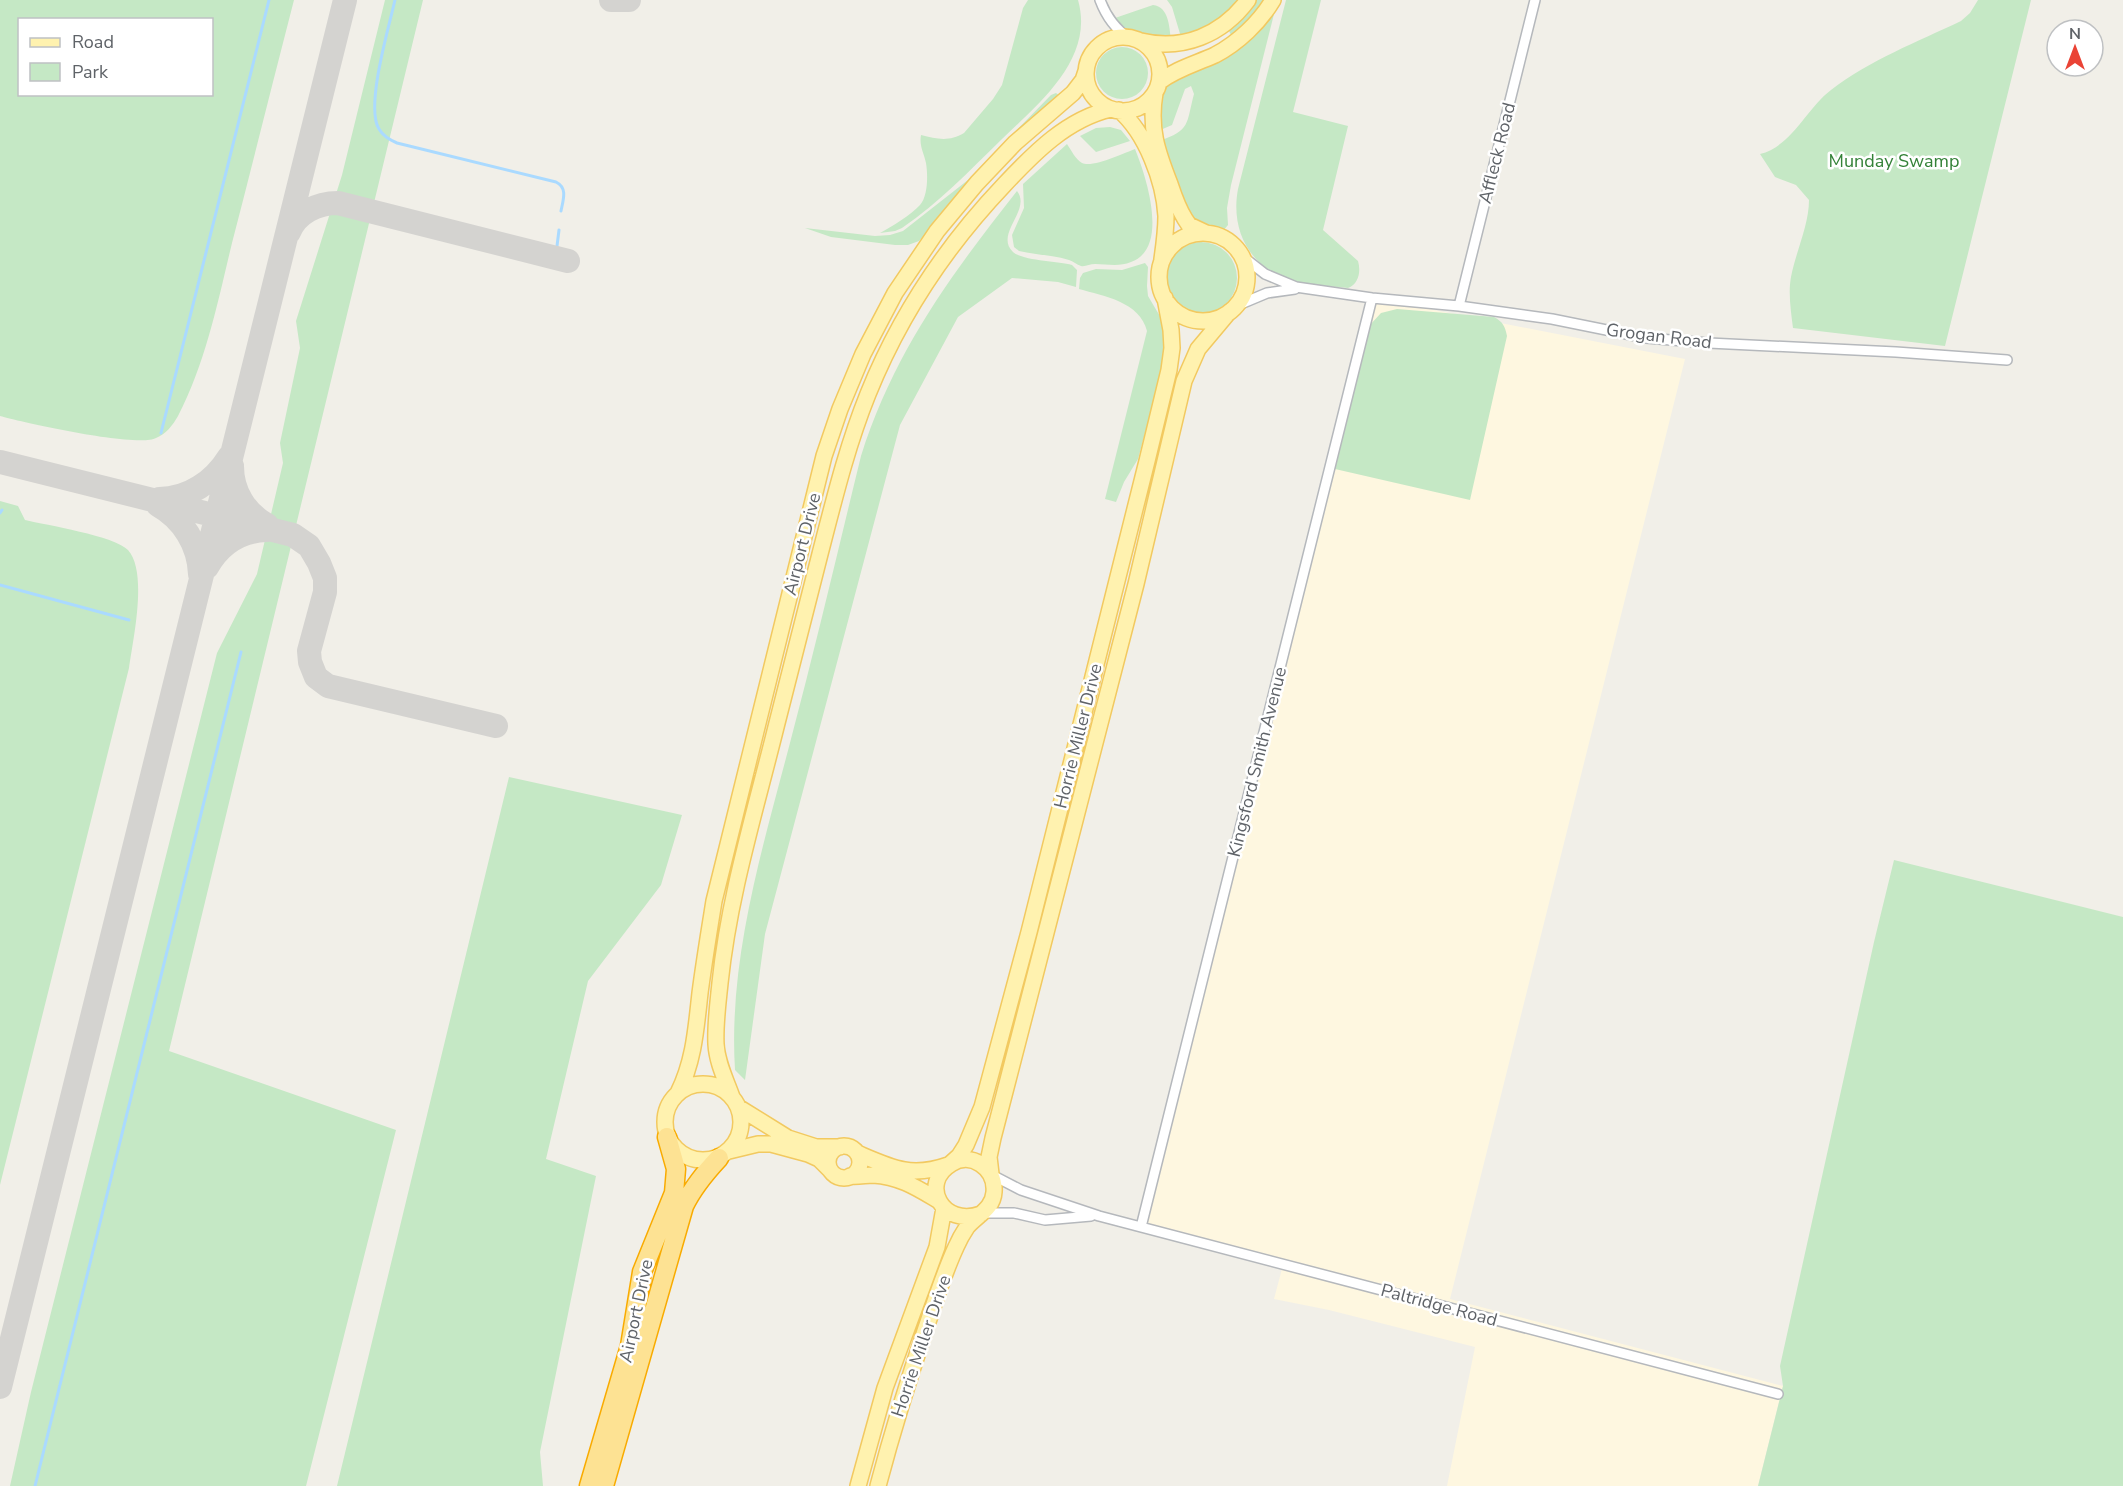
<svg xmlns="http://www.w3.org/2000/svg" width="2123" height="1486" font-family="'Nunito Sans',sans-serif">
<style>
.commercial{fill:#fef7e0}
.green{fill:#c5e8c5;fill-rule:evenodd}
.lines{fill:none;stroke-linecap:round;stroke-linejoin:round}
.stream{stroke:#aadaff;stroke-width:3}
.taxiway{stroke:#d4d3d0;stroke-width:24}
.minor-casing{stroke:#b5b8bc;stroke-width:12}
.primary-casing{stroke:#f2c960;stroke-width:18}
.motorway-casing{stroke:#f9ab00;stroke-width:21}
.minor{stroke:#fff;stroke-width:9}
.primary{stroke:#fff2af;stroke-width:15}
.motorway{stroke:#fde293;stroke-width:18}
.labels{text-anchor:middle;stroke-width:5;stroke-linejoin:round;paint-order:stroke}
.street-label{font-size:18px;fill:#5f6368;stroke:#fff}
.park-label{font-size:18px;fill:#348238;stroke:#fff}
</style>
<rect width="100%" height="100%" fill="#f1efe8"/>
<!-- commercial -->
<path class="commercial" d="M1372,298l313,61 -235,940 333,87 -25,100h-311l28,-139 -146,-37 -55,-11 9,-34 -142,-38z"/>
<!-- green -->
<path class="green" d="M0,0h294c-21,81 -41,162 -62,243 -14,58 -26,119 -54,173 -5,9 -12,18 -22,22 -18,10 -131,-15 -156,-22zM20,20h192v74h-192z
M385,0h38l-254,1051 227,79 -90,356h-296l21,-94 186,-739 40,-79 26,-111 -3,-20 20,-95 -4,-27 46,-146z
M1028,0h50c17,59 -40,104 -77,140 -32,31 -62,63 -99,88l-7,3 -15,2c11,-6 31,-18 40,-28 8,-9 8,-30 6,-42 -2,-10 -7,-17 -5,-28 16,4 28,7 43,-2l29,-34 9,-14 21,-77z
M1167,0h73c-20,21 -33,27 -59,37l-9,-30z
M1256,0h10l-9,13 -25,24 -4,-8z
M1286,0h35l-28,112 55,14 -25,104 35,31c3,10 1,23 -10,27 -17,-2 -37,-2 -55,-7 -42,-12 -63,-49 -55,-92z
M1978,0h53l-86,346 -152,-18c-2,-16 -5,-35 -2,-51 5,-26 18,-52 18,-77l-13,-15 -21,-8 -15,-23c32,-8 46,-45 71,-64 39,-30 86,-48 130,-69l9,-8z
M1153,5c16,2 16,21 18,34 -26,-2 -38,-1 -56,-21z
M1275,10l-44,175 -4,23 1,17 -5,6c-13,-1 -25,-6 -34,-15 -7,-7 -25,-62 -30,-75 32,-11 27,-17 35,-47l-3,-8 -6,3 -13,36 -14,6 1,-37 4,-6z
M1096 73a26 26 0 1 1 52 0a26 26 0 1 1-52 0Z
M1056,93l4,3 -141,145 -11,4h-13l-64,-8 -26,-9 70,8 15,-1 13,-4 65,-51 83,-85z
M1110,127l11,3 9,11 -34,11 -16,-16 16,-8z
M1067,144c4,6 9,16 15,19 11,5 42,-10 53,-14 11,27 35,99 -4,113 -12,5 -24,2 -36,2 -5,0 -10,3 -14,2 -4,-1 -8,-5 -12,-6 -16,-5 -34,-5 -50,-9l-5,-4 -2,-12 12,-27 -1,-24z
M1017,191c15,19 -23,43 -4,61 10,9 45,9 59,13l5,5 -1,17 -18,-5 -46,-4 -54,39 -58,108 -135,509 -20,146 -10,-10c-7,-112 28,-223 56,-331 25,-94 47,-189 70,-283 33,-104 89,-180 156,-265z
M1165 278a36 36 0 1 1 72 0a36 36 0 1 1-72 0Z
M1145,263l3,4 -1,19 1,10 13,22 4,27 -5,32 -22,82 -14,23 -8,20 -11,-3 42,-168c-7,-29 -43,-35 -68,-42l1,-11 3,-5 13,-4 26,1z
M1397,309l97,8c9,5 11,9 13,19l-37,164 -135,-31 34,-143 12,-13z
M0,501l18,5 7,14c21,5 90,16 103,30 20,22 5,89 1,118l-129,517z
M509,777l173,38 -21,70 -73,96 -42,178 50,17 -56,276 3,34h-206z
M1894,860l229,57v569h-365l25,-100 -3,-20 94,-424z"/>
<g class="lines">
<!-- stream -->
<path class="stream" d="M395,0c-6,27 -30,107 -16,129 4,7 11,11 18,14l159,39c12,6 7,18 5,29
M557,246l2,-16
M161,433l108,-433
M0,513l2,-3
M0,585l129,35
M35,1486l206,-834"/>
<!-- taxiway -->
<path class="taxiway" d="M611,0h18
M289,232c8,-19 28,-29 49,-29l230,58
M0,462l293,73 16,11 10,17 6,15v14l-16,59 1,11 6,15 12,9 168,40
M232,466c0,25 13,47 35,59
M159,499c30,0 55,-18 70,-42
M158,505c25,14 41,40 42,69
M207,567c13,-23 32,-36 59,-37
M0,1387l345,-1387"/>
<!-- minor casing -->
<g class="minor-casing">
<path id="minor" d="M1100,0c6,16 15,29 29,38
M1242,256l23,18 31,13 76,11 87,8 93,13 94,19 63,5 187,9 111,8
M1236,306l31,-13 28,-4
M1459,306l76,-306
M992,1175l29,15 78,26 679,178
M983,1213h31l31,7 46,-4
M1141,1227l231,-929"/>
</g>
<!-- primary casing -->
<g class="primary-casing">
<path id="primary" d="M1086 74a37 37 0 1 1 74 0a37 37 0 1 1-74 0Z
M1141,41c42,10 81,-6 107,-41
M1159,82c17,-13 36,-18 56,-27 23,-12 45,-33 58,-55
M1155,93c-6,35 2,58 15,91 4,12 8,24 15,35l4,6 17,8
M1119,110c27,23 45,71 47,106 0,14 -2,29 -4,43
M1159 277a44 44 0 1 1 88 0a44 44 0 1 1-88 0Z
M665 1122a38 38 0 1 1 76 0a38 38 0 1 1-76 0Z
M678,1093c16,-32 18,-64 22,-100 4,-31 9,-61 14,-92l110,-445 16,-47 23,-55 32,-61 42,-62 40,-48 38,-40 58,-50 10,-13 3,-9
M732,1097c-6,-17 -15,-34 -16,-53 -1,-20 2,-41 4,-61 9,-87 35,-171 56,-256 15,-57 29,-115 44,-173 14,-54 27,-108 48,-160 31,-77 79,-149 136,-209 30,-32 63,-66 107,-76
M738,1107l50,31 28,9h24
M828 1162a16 16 0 1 1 32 0a16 16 0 1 1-32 0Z
M729,1151l29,-7h13l37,10 11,5 11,11
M857,1153c35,15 54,25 91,12
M949,1165l10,-9 7,-11 16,-38 47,-175 118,-471 22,-91 3,-22 -1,-18 -6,-32
M991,1174l-2,-17 4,-19 143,-554 48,-203 14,-32 31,-37
M850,1176c8,1 16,-1 23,-1 28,2 44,13 66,26
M858,1486l27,-98 52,-141 7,-39
M878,1486c14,-53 30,-105 48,-158 9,-27 18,-55 30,-81 3,-7 7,-14 11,-20 10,-12 26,-18 27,-35 2,-24 -23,-41 -43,-28 -32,19 -9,64 30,50"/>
</g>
<!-- motorway casing -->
<g class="motorway-casing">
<path id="motorway" d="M589,1486l41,-140 12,-74 32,-79 2,-24 -9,-32
M604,1486l80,-280c9,-19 21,-33 35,-48"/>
</g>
<!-- minor -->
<use href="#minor" class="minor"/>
<!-- primary -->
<use href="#primary" class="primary"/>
<!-- motorway -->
<use href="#motorway" class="motorway"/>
</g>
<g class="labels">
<!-- street labels -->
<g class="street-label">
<text transform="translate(1497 153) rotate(-76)" y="6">Affleck Road</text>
<text transform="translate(1659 336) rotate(7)" y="6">Grogan Road</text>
<text transform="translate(802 544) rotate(-76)" y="6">Airport Drive</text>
<text transform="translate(1078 736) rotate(-76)" y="6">Horrie Miller Drive</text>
<text transform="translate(1257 762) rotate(-76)" y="6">Kingsford Smith Avenue</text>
<text transform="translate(1439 1305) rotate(15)" y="6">Paltridge Road</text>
<text transform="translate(636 1311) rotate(-78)" y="6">Airport Drive</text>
<text transform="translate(921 1346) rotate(-71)" y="6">Horrie Miller Drive</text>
</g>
<!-- park labels -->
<g class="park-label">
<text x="1894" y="167">Munday Swamp</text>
</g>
</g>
<!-- legend -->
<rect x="18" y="18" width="195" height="78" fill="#ffffff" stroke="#bfc1c3" stroke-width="1.5"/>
<rect x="30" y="38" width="30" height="9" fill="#fff2af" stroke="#bfc1c3" stroke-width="1.5"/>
<text x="72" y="48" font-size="18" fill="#5f6368">Road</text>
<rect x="30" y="63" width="30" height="18" fill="#c5e8c5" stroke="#bfc1c3" stroke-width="1.5"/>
<text x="72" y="78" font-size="18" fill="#5f6368">Park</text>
<!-- north arrow -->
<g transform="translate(2075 48)"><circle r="28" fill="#ffffff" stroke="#bfc1c3" stroke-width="1.5"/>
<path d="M0-4.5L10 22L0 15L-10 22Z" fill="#ea4335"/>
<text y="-9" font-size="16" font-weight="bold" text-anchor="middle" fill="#5f6368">N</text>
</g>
</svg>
